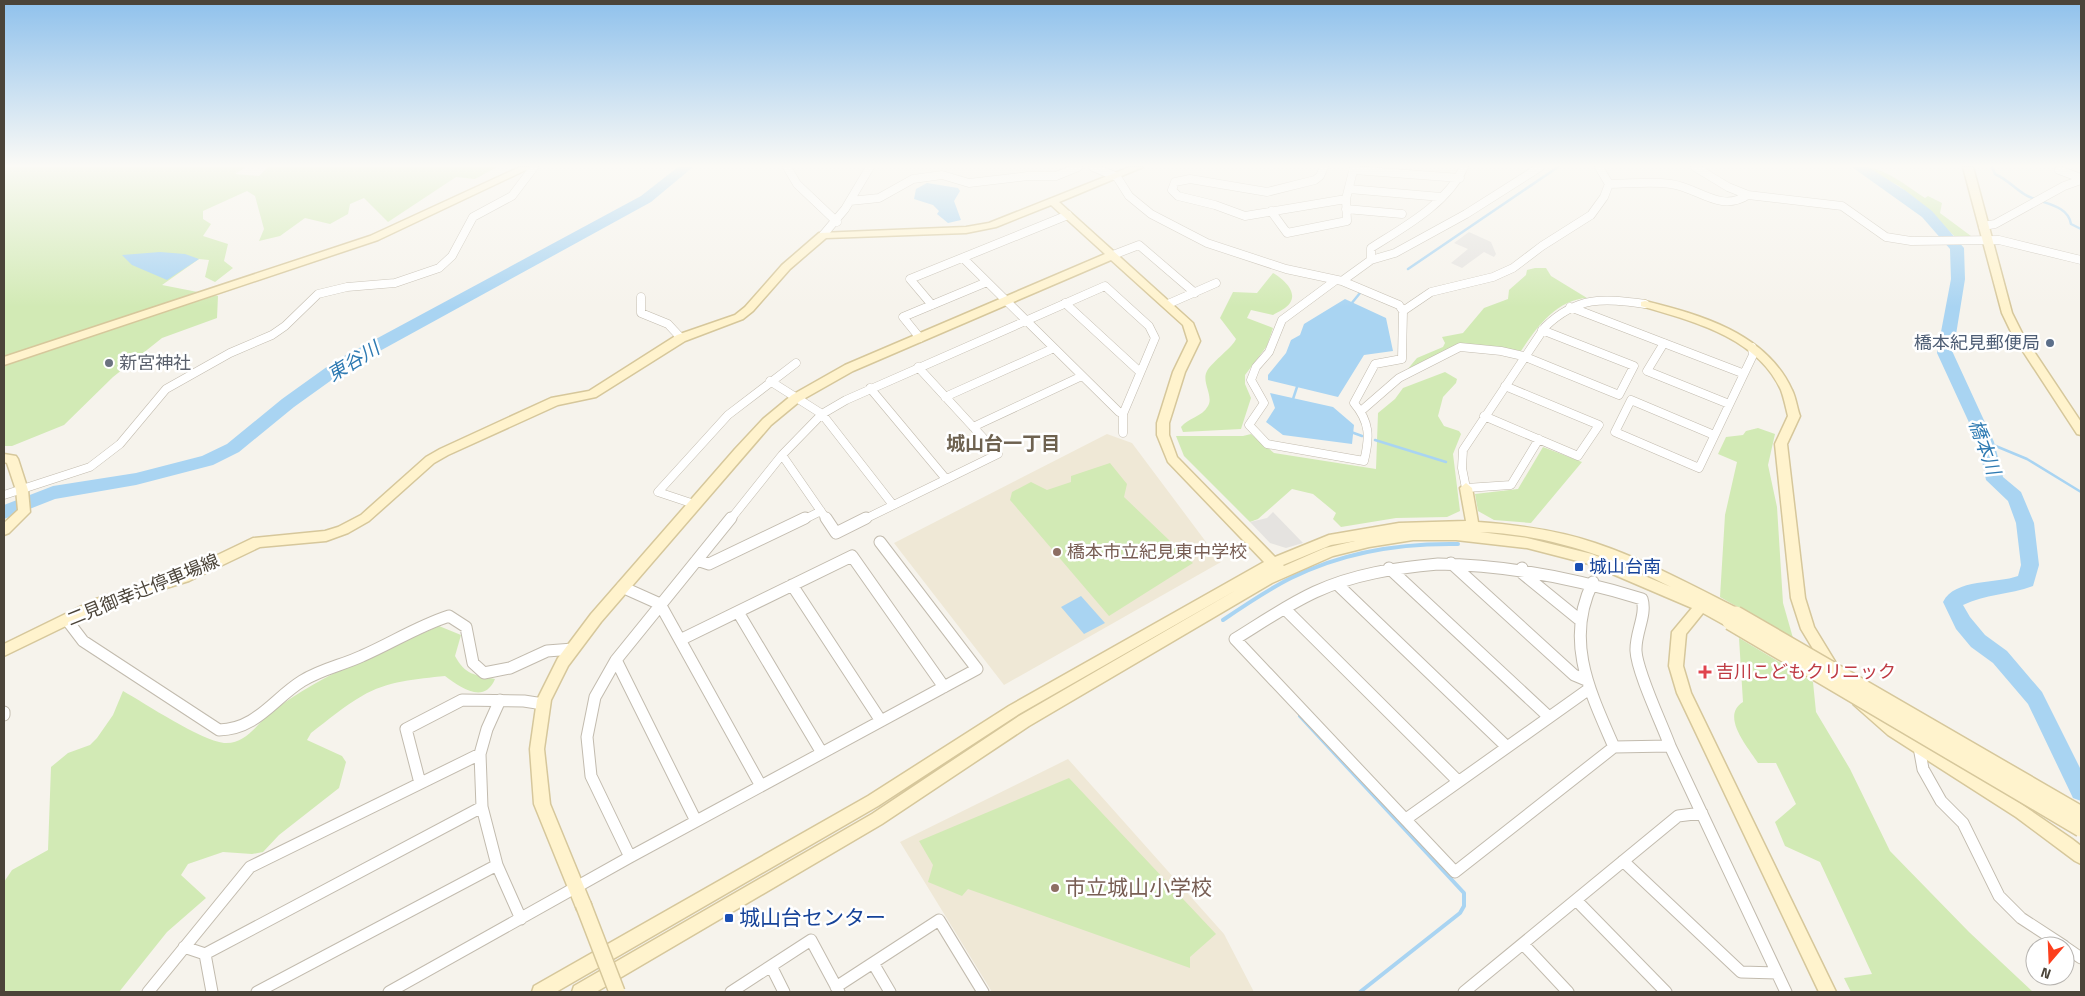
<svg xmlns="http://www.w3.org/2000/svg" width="2085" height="996" font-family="'Titillium Web','Noto Sans JP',sans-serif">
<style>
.education{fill:#efe8d6}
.green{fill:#d2eab5}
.parking{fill:#e5e3e0}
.water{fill:#a9d4f2}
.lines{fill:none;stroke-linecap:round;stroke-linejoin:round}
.stream-far1{stroke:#a9d4f2;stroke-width:2.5}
.stream{stroke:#a9d4f2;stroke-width:4}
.river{fill:#a9d4f2;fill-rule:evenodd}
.street-far1-casing{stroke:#c2bbae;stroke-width:9}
.street-casing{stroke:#c2bbae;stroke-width:13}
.secondary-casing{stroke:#d6c79b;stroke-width:3}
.street-far1{stroke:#fff;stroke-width:8}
.street{stroke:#fff;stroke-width:11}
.secondary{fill:#fff3cd;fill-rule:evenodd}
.secondary-bridge-casing{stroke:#d6c79b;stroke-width:18;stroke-linecap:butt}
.secondary-bridge{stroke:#fff3cd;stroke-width:15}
.service-dot{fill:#5c6f8a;stroke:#fff;stroke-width:2}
.worship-dot{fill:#6b7280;stroke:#fff;stroke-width:2}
.education-dot{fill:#8d6e63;stroke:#fff;stroke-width:2}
.transit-dot{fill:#1a4fb4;stroke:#fff;stroke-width:2}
.health-dot{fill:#e0444e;stroke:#fff;stroke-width:2}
.labels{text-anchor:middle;stroke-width:5;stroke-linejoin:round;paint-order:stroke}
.service-label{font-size:18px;fill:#4e5e75;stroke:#fff;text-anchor:end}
.worship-label{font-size:18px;fill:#5b616d;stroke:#fff;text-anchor:start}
.education-label{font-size:18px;fill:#785e54;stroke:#fff;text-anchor:start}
.transit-label{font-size:18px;fill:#164399;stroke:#fff;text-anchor:start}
.street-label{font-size:18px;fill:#4b4439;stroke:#fff}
.health-label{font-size:18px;fill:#be3a42;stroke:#fff;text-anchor:start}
.water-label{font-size:19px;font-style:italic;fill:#2e7ab2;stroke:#fff}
.neighbourhood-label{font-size:19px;font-weight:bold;fill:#6e6250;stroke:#fff}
.near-education-label{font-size:21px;fill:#785e54;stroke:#fff;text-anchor:start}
.near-transit-label{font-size:21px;fill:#164399;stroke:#fff;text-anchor:start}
</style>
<rect width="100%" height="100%" fill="#f6f3ec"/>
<!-- education -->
<path class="education" d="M1107,434l25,9 89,119 -217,123 -110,-142z
M1068,759l156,175 30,58h-262l-92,-150z"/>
<!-- green -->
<path class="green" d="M4,167h242l-11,7 24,2 9,-9h229l-22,12 -19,-2 -68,45 -24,-24 -14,6 -2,10 -18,10 -25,-6 -25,18 -21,5 5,-12 -9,-33 -8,-5 -44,20v8l8,5 -8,12 25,8 -4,17 9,7 -18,14 -10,-5 4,-17 -10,-1 -37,26 56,11 -1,22 -55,20 -49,39 -49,48 -52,21h-8z
M1864,167c20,0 44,20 61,31l3,-2 14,7 -2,10 31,23 -16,1 -29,-30 -27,-21z
M1535,268h11l5,8 36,22c-31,2 -50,29 -66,53l-62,-6 -53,26 11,-13 26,-11 2,-4 -3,-6 21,-4 21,-25 24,-9 1,-9 17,-15 1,-5z
M1273,273c9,5 25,18 17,30 -3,5 -12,9 -17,12l-22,-5 -4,8 26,10 -6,18 -22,29v9l6,14 -10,31 -58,3 -2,-5c7,-9 21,-10 27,-21 6,-10 -7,-24 -1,-35 6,-10 26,-24 29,-32l-16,-21 13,-26 24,1z
M1445,372l12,7 -1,4 -13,14 -5,19 6,10 15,5 2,3 -8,20 7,57 -13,6 -51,1 -55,9 -8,-8 3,-6 -23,-19 -21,-5 -34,30 -8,3 -66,-66 -8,-20h67l8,-2 23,19 102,16 2,-56 17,-14 8,-11z
M1758,428l17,6 -7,31 9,42 6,96 10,35 -73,-41 5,-82 12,-53 -19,-8 8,-17 17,-2 3,-4z
M1543,447l39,15 -51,61 -37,-3 -16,-9 -3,-17 43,-5z
M1110,463l17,21 -3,13 69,66 -84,53 -99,-116 2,-8 19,-10 16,8 24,-8v-6z
M439,626l22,9 -6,21c10,19 20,19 40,23 -11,26 -35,8 -50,-3 -28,3 -58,5 -83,20 -18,10 -34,24 -51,37l-4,7 35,16 4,6 -7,26 -60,47 -16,17 -11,2 -29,-2 -35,12 -7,11 25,23 -39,34 -48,60h-115v-110l8,-12 36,-20 3,-83 17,-14 22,-8 7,-7 16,-23 10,-24c23,13 77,49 101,52 22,2 34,-21 49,-32 50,-38 110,-60 166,-85z
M1739,638l74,44 3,30 34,57 40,82 79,81 64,60h-182l-7,-14 28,-4 -52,-112 -35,-16 -10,-24 21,-18 -20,-41h-18c-10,-16 -38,-47 -15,-61z
M1069,778l147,156 -26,23v11l-222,-79 -6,7 -34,-14 5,-17 -14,-24z"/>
<!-- parking -->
<path class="parking" d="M1469,232l22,10 5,12 -2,3 -10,-5 -22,16 -11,-5 17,-14 -14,-6z
M1273,512l30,31 -17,5 -16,-5 -20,-21 17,-4z"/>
<!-- water -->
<path class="water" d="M927,183l31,5 2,3 -6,10 7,19 -13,3 -11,-9 2,-3 -6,-6 -19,-6 2,-10z
M160,252l25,2 14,5 -32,21 -35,-15 -10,-10z
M1345,299l41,19 7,33 -29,4 -26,42 -70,-17v-5l18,-22 5,-13 9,-5 4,-11z
M1270,393l63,14 21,18 -2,19 -69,-9 -17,-13 9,-14z
M1081,596l24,27 -21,11 -23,-27z"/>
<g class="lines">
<!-- stream-far1 -->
<path class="stream-far1" d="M1992,167l3,7c13,6 18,13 29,20 15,10 44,9 47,30l10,5
M1408,269l150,-102
M1351,304l9,-11
M1292,402l6,-18
M1351,432l11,4
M1375,440l71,22
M1986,442l41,17 54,33"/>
<!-- stream -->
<path class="stream" d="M1223,620c22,-15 44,-30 68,-42 52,-26 110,-35 167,-34
M1300,716l164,177v13l-4,7 -100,79"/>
<!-- river -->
<path class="river" d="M678,167h15l-42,35 -304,167 -53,38 -55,45 -26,13 -77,20 -81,14 -51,20v-14l49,-19 83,-13 66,-17 25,-12 55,-45 53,-38 306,-165z
M1852,167h16l38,24 26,20 32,37 1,31 -12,74 41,89 9,35 18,15 13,31 5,42 -6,21c-24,9 -48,8 -70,19l7,12 15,18 22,16 35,41 39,78v31l-8,-3 -45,-94 -35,-41 -22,-16 -15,-18 -13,-27c12,-24 54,-18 75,-26l3,-11 -5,-42 -8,-22 -22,-21 -8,-38 -41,-89 14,-74 -1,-30 -28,-32z"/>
<!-- street-far1 casing -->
<g class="street-far1-casing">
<path id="street-far1" d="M787,167l10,17 40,38
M1093,167l24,10 12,19 22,18 56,29 79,26 56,12 57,24 4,6 -1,48 -27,5 -21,39c16,19 16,34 10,58l-97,-17 -18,-19 15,-22 -13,-23 5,-13 13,-15 13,-32 54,-40
M1324,167l-4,9 -5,4 -48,12 -77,-13 -15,3 -3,8 6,6 37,9 30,11 101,-17
M1695,167l33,20 20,8 94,11 44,31 25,4 88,-1 82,20
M1354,170l106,8
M2059,170l22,8
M1609,184c20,0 42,-3 62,0 28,4 49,29 77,11
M1349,189l92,8
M850,201l29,-3 34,-19 29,-4 27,8 59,-7h28l22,-9
M1346,209l56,5
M1271,211l16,22 60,-12 -1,-22 8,-32
M1983,226l12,-2 69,-38 17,-6
M823,235l22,-26 25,-42
M1113,255l26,-10 56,48
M963,258l156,154
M1371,260v-12c33,-21 76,-44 93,-81
M1342,281l29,-21 24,-7 71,-39 74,-47
M641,297v16l27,11 13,14
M1065,303l75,69
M1168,304l48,-21
M932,305l-22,-26 158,-64
M1570,307l172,66
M1403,311l28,-19 62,-15 20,-9 29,-22 49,-31 13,-18 5,-13 -10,-17
M920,338l-17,-21 84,-35
M1664,343l-17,28 82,33
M770,381l52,33 71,91
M870,388l76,91
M945,397l109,-49
M1361,411l38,-33 61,-31 41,4 22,5 96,39 15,-29 -92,-36
M1484,416l94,40 21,-31 -94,-39
M973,427l109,-51
M1714,435l-83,-35 -16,32 84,36 54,-113 -1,-8
M1539,439l-28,46 -45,3 -4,-20 1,-18 82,-123c32,-31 58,-29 100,-23
M782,455l45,65
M4,495l86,-28 30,-23 46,-55 64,-36 42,-18 13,-9 33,-32 29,-7 48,-4 44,-15 13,-12 21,-39 39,-21 22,-29
M694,504l-36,-12 70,-77 68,-52
M730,520l52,-65 40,-41 24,-14 259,-114 44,40 6,12 -32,76v19
M803,520l18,-9
M863,520l135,-66 -80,-87"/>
</g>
<!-- street casing -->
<g class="street-casing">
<path id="street" d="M826,518l10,15 30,-15
M697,560l12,4 96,-46
M1451,563l123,112 12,5
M1438,564c71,1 136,14 204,35 5,16 -7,34 -6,52 1,21 26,73 34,95l-56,1 -159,125 -220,-233c26,-16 52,-34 80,-47 39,-18 80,-24 123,-28z
M1389,568l160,149
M1522,568v5l59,48
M1593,582c-29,58 -3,110 21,165
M1337,584l170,163
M792,585l89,136
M622,587l38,17 101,182
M1285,609l173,172
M738,612l84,141
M67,620l16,21 136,89c38,-1 54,-31 83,-49 19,-12 41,-16 60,-25 30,-13 56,-30 87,-40l17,11 7,36 11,10 26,-5 37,-17 26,-2
M680,640l172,-84 92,131
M616,660l80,161
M500,700l-13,29 -7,25 2,53 15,58 24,54
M4,712v3
M1670,746l116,246
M1919,747l4,22 18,32 22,22 36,73 22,22 43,28
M420,783l-14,-54 56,-29 62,1 19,3
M1406,819l183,-130
M630,857l-39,-81 -4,-39 8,-40 21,-37 115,-142
M1623,861l118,111 36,1
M1576,900l90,92
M1523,944l45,48
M184,947l21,7 277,-147
M2065,947l16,11
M205,954l7,38
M873,963l17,29
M771,966l13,26
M836,987l103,-67 44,72
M148,992l102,-125 230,-113
M257,992l240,-127
M389,992l241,-135 347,-188 -97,-127
M731,992l80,-52 28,52
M1464,992l214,-176 24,-3"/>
</g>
<!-- secondary casing -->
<g class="secondary-casing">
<path id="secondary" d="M520,167h12l-154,73 -374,125v-8l366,-121z
M1130,167h13l-84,35 134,121 7,18 -15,31 -16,51v12l8,22 98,100 54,-22 70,-12 67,-2 -6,-33 6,-5 6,5 6,34c39,3 80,8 117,21 51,17 98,43 146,67l2,4 -2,4 -5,1 -1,7 -5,2 -27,-15 -17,21 -3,32 8,27 145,299h-17l-142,-299 -8,-27 3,-34 20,-24 -103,-44 -62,-16 -71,-8h-43l-44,7 -36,9 -61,27 -243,143 -147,98 -286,168h-24l2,-6 298,-172 147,-98 219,-127 -219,125 -141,92 -322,186h-24l2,-6 334,-190 141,-90 255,-144 -96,-100 -11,-27v-12l16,-51 15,-31 -5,-16 -72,-65 -258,111 -53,30 -29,24 -170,197 -33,44 -17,34 -7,49 6,55 41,100 -2,6 -6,2 -6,-2 -43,-106 -4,-55 7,-49 21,-42 33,-44 144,-165 28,-30 29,-24 53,-30 260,-111 -54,-49 -55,22 -30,6 -140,5 -36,31 -37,42 -10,8 -58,22 -89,56 -38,8 -110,50 -14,8 -65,58 -21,12 -22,8 -66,6 -71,34 -84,26 -101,49v-12l92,-45 84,-26 73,-35 72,-7 13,-4 23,-12 65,-58 14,-8 111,-51 38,-7 88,-56 58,-20 10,-8 37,-42 37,-32 147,-6 23,-4zM1480,532c66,2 133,25 191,55l-79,-33 -65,-16zM1355,541l-30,7 -41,18 -1,-1 48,-20z
M1963,167h10l39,146 11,22 58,87v13l-4,-1 -64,-98 -11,-23z
M1645,301c56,14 121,32 147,89 4,8 5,18 8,26l-13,28 18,154 9,29 25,41 -2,4 -5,2 -5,-2 -26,-43 -10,-31 -16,-154 13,-28c-2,-8 -4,-18 -7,-26 -24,-53 -89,-69 -140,-84v-4z
M4,454l12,2 2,3 10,31 2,22 -21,21 -5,2v-12l14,-13 -2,-20 -9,-27 -3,-1z
M1859,695l5,2 34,29 113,71 61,42 9,7v18l-6,-3 -59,-44 -128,-82 -34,-30 -2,-4 2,-4z"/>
</g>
<!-- street-far1 -->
<use href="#street-far1" class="street-far1"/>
<!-- street -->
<use href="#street" class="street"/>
<!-- secondary -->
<use href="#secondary" class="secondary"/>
<!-- secondary-bridge casing -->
<g class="secondary-bridge-casing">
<path id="secondary-bridge" d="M1736,614l345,200
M1730,622l351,207
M583,904l34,88"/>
</g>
<!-- secondary-bridge -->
<use href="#secondary-bridge" class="secondary-bridge"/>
</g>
<!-- sky -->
<linearGradient id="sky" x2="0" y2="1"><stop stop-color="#8fc1ec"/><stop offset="0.54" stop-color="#fbfaf6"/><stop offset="1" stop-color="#fbfaf6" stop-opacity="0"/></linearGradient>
<rect width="2085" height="307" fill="url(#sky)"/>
<!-- markers -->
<circle class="service-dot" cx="2050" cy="343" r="5"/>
<circle class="worship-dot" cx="109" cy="363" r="5"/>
<g class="education-dot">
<circle cx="1057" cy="552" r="5"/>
<circle cx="1055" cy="888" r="5"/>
</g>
<g class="transit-dot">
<rect x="1574" y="562" width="10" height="10" rx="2.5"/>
<rect x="724" y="913" width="10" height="10" rx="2.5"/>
</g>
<path class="health-dot" d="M1702.5 664.5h5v5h5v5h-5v5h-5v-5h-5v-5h5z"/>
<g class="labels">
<!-- service labels -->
<g class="service-label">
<text x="2040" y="349">橋本紀見郵便局</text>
</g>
<!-- worship labels -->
<g class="worship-label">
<text x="119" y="369">新宮神社</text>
</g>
<!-- education labels -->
<g class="education-label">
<text x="1067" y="558">橋本市立紀見東中学校</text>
</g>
<!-- transit labels -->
<g class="transit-label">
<text x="1589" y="573">城山台南</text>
</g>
<!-- street labels -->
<g class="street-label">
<text transform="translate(143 590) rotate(-22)" y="6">二見御幸辻停車場線</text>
</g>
<!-- health labels -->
<g class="health-label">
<text x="1716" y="678">吉川こどもクリニック</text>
</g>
<!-- water labels -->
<g class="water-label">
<text transform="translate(353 361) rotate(-32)" y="7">東谷川</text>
<text transform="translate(1985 447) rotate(70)" y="7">橋本川</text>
</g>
<!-- neighbourhood labels -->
<g class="neighbourhood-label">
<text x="1003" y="450">城山台一丁目</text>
</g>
<!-- near-education labels -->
<g class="near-education-label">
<text x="1065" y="895">市立城山小学校</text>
</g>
<!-- near-transit labels -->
<g class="near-transit-label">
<text x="739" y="925">城山台センター</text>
</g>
</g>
<!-- border -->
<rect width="2085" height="996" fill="none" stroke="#4b4439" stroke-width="10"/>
<!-- north arrow -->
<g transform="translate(2050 961) rotate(199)"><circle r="24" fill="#ffffff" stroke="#b7b4b0"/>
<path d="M0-4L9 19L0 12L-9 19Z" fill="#fc3f1d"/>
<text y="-8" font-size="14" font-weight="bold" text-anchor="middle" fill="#4b4439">N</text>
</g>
</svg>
